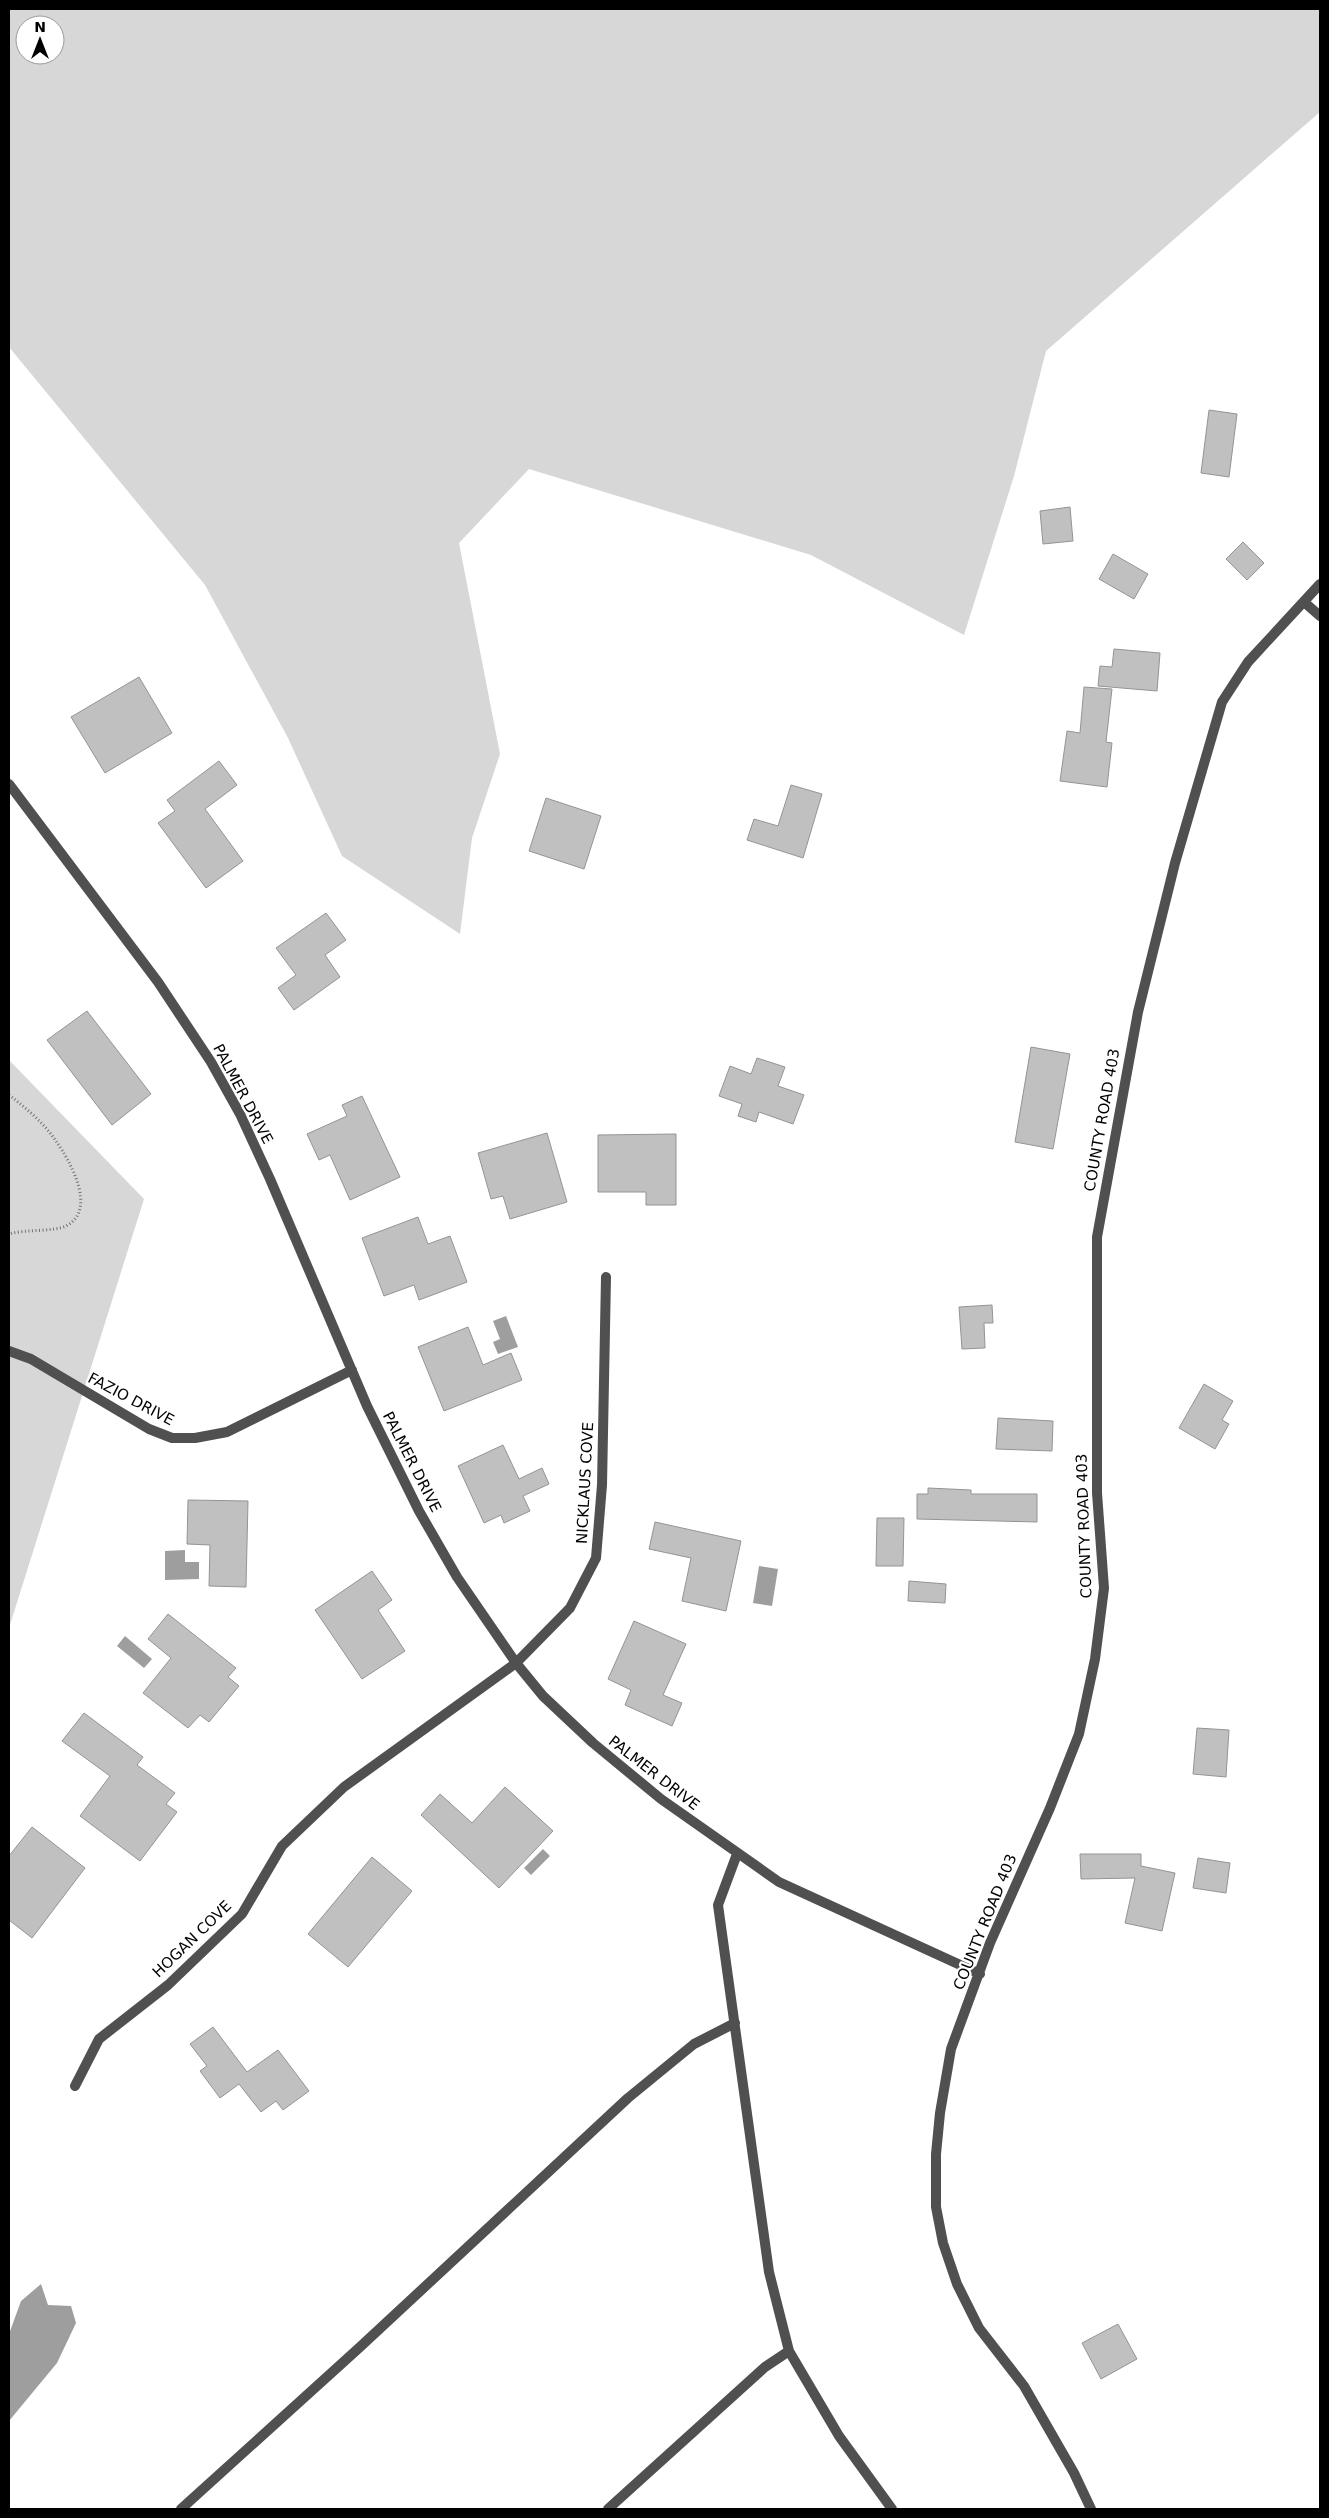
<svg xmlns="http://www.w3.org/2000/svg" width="1329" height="2518" font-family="'DejaVu Sans',sans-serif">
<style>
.green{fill:#d7d7d7;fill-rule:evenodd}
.water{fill:#9e9e9e}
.building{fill:#c0c0c0;stroke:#949494}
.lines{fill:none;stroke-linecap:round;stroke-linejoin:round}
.path{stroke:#727272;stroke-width:3;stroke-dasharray:1 2.5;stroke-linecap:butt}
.service{stroke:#505050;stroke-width:10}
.minor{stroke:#505050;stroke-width:10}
.labels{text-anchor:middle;stroke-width:4.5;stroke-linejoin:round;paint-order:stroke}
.street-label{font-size:15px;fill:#000;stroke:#fff}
</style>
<rect width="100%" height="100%" fill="#fff"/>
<!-- green -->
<path class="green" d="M9,9h1311v103l-274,239 -32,125 -50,159 -153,-80 -282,-86 -70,74 41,211 -28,84 -12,96 -118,-78 -54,-118 -83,-153 -196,-238zM25,25h30v30h-30z
M9,1060l135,139 -135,429z"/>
<!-- water -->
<path class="water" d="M506,1316l12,31 -20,7 -5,-12 7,-3 -7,-18z
M185,1550v12h14v17l-34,1v-29z
M759,1566l19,3 -6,37 -19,-3z
M125,1636l27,23 -8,9 -27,-22z
M543,1849l7,7 -19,19 -7,-7z
M41,2284l7,21 23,1 5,17 -19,40 -48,58v-87l12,-33z"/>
<!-- building -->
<path class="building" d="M1209,410l28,4 -8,63 -28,-4z
M1070,507l3,34 -30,3 -3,-33z
M1243,542l21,21 -17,17 -21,-21z
M1113,554l35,20 -14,25 -35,-20z
M1114,649l46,4 -3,38 -59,-5 2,-20 12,1z
M139,677l33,56 -67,40 -34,-56z
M1084,687l28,2 -6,53 6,1 -5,44 -47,-6 7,-50 13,2z
M219,761l18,24 -32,24 38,52 -37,27 -48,-65 17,-12 -8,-11z
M791,785l31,9 -19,64 -56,-18 7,-21 24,7z
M546,798l55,18 -17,53 -55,-18z
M326,913l20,27 -21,15 15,22 -46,33 -16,-22 18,-13 -20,-27z
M87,1011l64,83 -39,31 -65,-85z
M1031,1047l39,7 -17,95 -38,-7z
M757,1058l28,9 -7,19 26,9 -11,29 -34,-12 -3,10 -18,-6 4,-12 -23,-8 11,-30 21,8z
M362,1096l38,81 -50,23 -20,-45 -11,5 -12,-26 40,-18 -5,-11z
M547,1133l20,69 -57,17 -7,-23 -12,3 -13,-46z
M676,1134v71h-30v-13h-48v-57z
M418,1217l10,27 22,-8 17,46 -48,18 -5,-15 -30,11 -22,-58z
M992,1305l1,18h-9l1,25 -23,1 -3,-42z
M468,1327l15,38 28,-12 11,27 -78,31 -26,-64z
M1204,1384l29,17 -11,19 7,4 -14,25 -36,-21z
M998,1418l55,3 -1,30 -56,-2z
M503,1445l16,34 23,-11 7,16 -26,12 7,15 -26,12 -3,-8 -17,8 -26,-57z
M928,1488l43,2v4h66v28l-120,-3v-25h11z
M188,1500l60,1 -2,86 -37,-1 1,-41 -23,-1z
M877,1518h27l-1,48h-27z
M655,1522l86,19 -15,70 -44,-10 9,-43 -42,-9z
M372,1571l20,29 -14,10 27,41 -43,28 -47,-69z
M909,1581l37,3 -1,19 -37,-2z
M168,1614l68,54 -8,9 11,9 -30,36 -9,-7 -12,13 -45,-35 28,-35 -23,-19z
M634,1621l52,23 -23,51 19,8 -10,23 -47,-21 6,-15 -23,-11z
M84,1713l59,44 -6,8 38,28 -9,11 11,8 -37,49 -60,-45 30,-40 -48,-35z
M1197,1728l32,2 -3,47 -33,-3z
M505,1787l48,44 -54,57 -78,-73 19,-21 32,29z
M32,1827l53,41 -53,70 -23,-18v-64z
M1080,1854h61v12l34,7 -13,58 -37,-8 10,-45 -54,1z
M372,1857l40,34 -64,76 -40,-33z
M1198,1858l32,5 -4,30 -33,-5z
M213,2027l34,45 31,-22 31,41 -26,19 -7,-9 -15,11 -22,-28 -19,14 -20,-27 7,-5 -17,-22z
M1118,2324l19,35 -36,20 -19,-36z"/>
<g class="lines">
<!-- path -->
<path class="path" d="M9,1095c17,13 35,28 47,46 14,20 42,69 10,85 -13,6 -40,3 -57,8"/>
<!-- service -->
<path class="service" d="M1304,602l16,14"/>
<!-- minor -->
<path class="minor" d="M9,784l149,198 53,80 29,52 30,65 97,227 52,105 38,66 59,86 27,33 50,47 68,56 118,83 201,92
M9,1351l22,8 118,70 23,9h23l32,-6 125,-62
M737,1854l-19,51 51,367 20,79 50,85 53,73
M75,2086l24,-47 69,-54 74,-71 40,-68 62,-59 172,-124 54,-55 26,-50 6,-73 4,-208
M181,2509l179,-162 268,-249 66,-54 41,-21
M608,2509l157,-142 24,-16
M1091,2509l-17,-36 -50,-87 -45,-58 -22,-44 -14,-41 -7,-36v-53l4,-41 11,-64 39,-106 60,-135 29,-74 16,-75 9,-71 -7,-95v-256l41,-225 37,-149 47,-161 26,-40 72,-78"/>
</g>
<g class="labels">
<!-- street labels -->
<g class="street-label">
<text transform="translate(243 1094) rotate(62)" y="5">PALMER DRIVE</text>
<text transform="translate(1102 1120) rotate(-80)" y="5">COUNTY ROAD 403</text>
<text transform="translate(131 1399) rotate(28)" y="5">FAZIO DRIVE</text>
<text transform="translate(412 1462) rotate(63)" y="5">PALMER DRIVE</text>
<text transform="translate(585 1483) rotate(-87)" y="5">NICKLAUS COVE</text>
<text transform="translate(1084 1526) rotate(-92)" y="5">COUNTY ROAD 403</text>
<text transform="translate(654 1773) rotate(38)" y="5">PALMER DRIVE</text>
<text transform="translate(985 1922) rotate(-68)" y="5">COUNTY ROAD 403</text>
<text transform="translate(192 1939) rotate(-44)" y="5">HOGAN COVE</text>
</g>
</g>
<!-- border -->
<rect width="1329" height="2518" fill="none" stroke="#000000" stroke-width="20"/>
<!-- north arrow -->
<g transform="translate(40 40)"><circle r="24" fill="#ffffff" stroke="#999999"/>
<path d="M0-4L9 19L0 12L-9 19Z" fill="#000000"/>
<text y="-8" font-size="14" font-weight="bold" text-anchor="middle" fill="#000000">N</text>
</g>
</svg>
